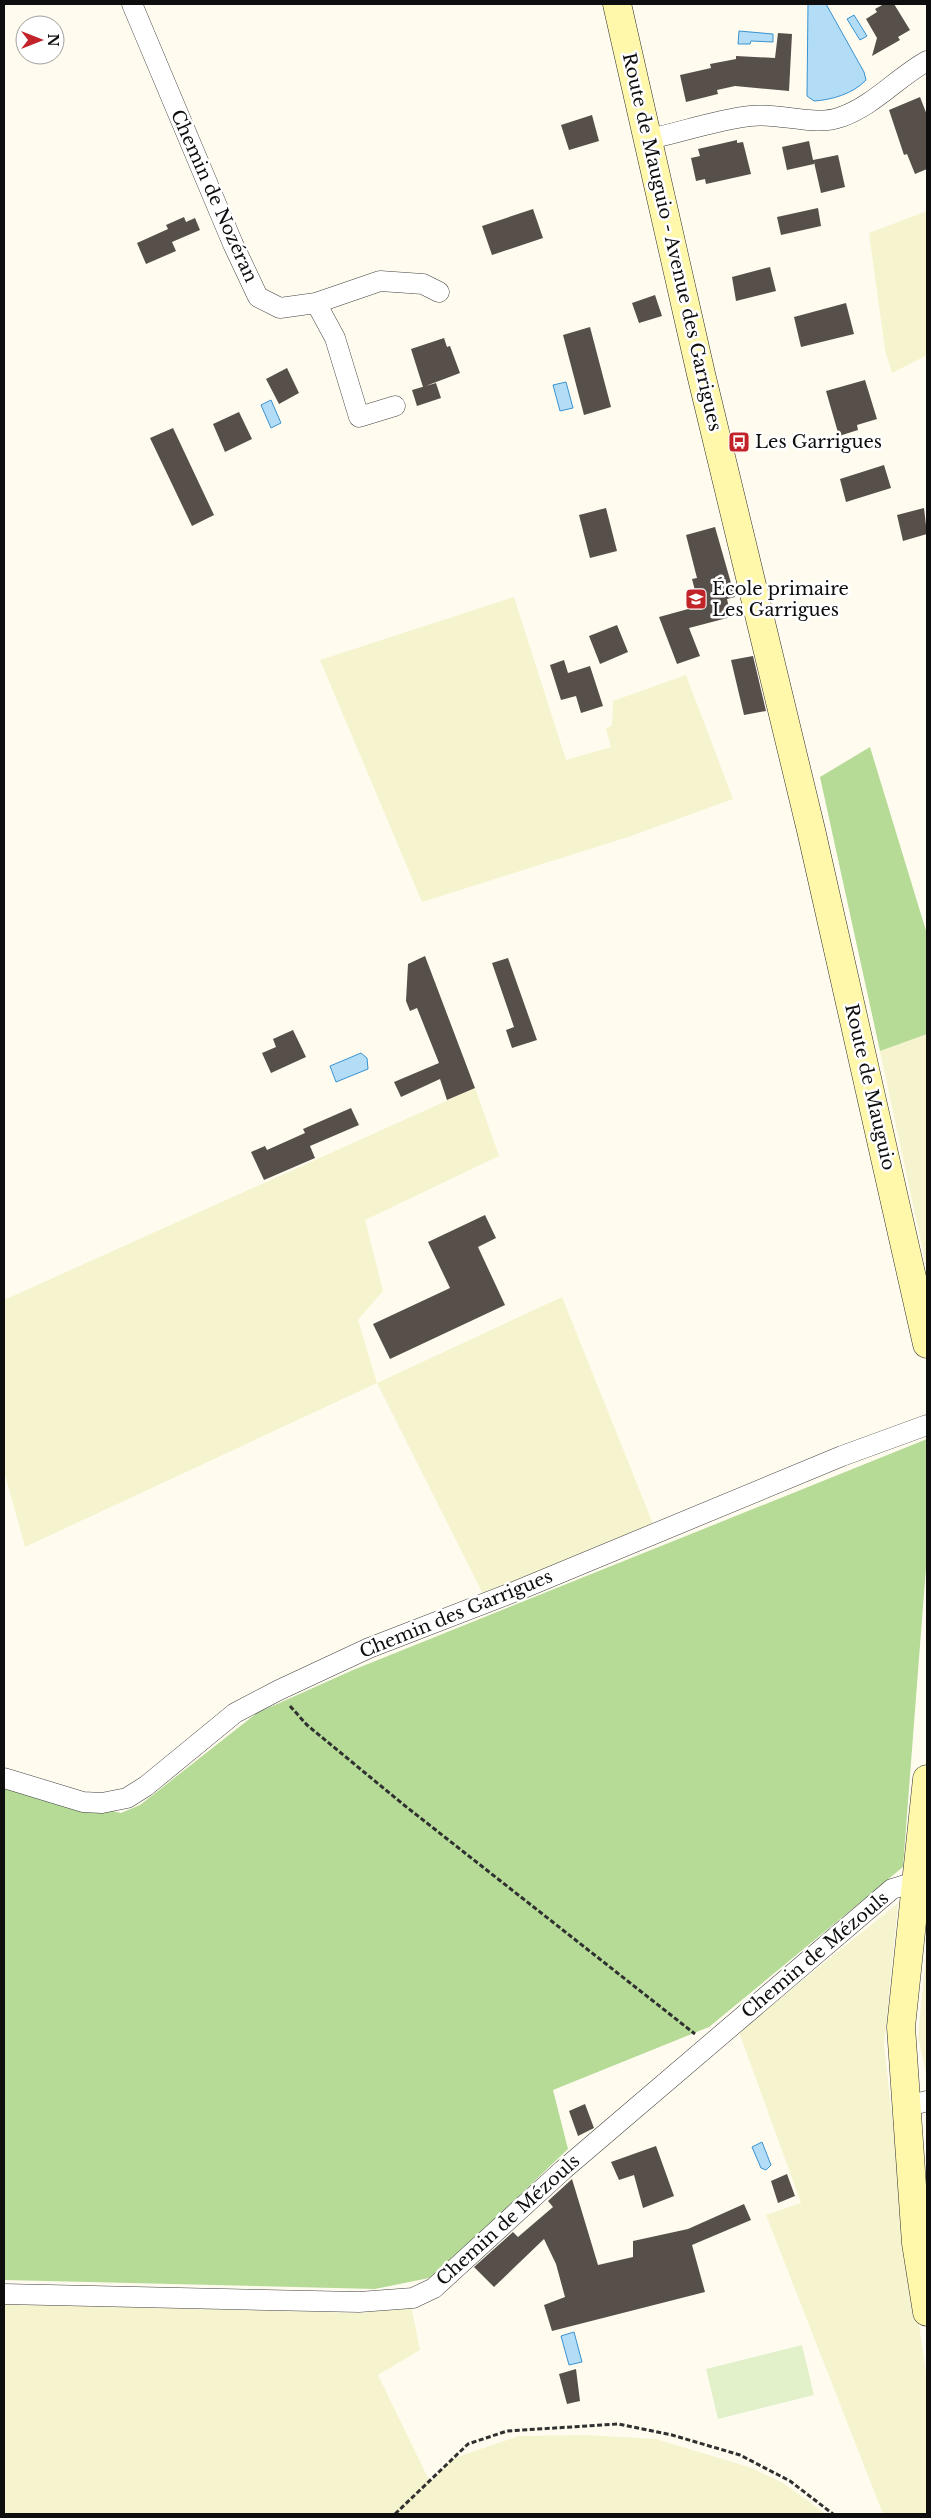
<svg xmlns="http://www.w3.org/2000/svg" width="931" height="2518" font-family="'Libre Baskerville',serif">
<style>
.farmland{fill:#f6f3cf}
.forest{fill:#b5db97}
.pitch{fill:#e3f1ca}
.water{fill:#b3ddf7;stroke:#3892d0}
.building{fill:#574f4a}
.lines{fill:none;stroke-linecap:round;stroke-linejoin:round}
.street-casing{stroke:#414141;stroke-width:21}
.secondary-casing{stroke:#303030;stroke-width:29}
.path{stroke:#303030;stroke-width:3;stroke-dasharray:5 2.5;stroke-linecap:butt}
.street{stroke:#fff;stroke-width:20}
.secondary{stroke:#fff7aa;stroke-width:28}
.labels{text-anchor:middle;stroke-width:5;stroke-linejoin:round;paint-order:stroke}
.street-label{font-size:18px;fill:#0e0e0e;stroke:#fff}
.poi-label{font-size:18px;fill:#0e0e0e;stroke:#fff;text-anchor:start}
</style>
<rect width="100%" height="100%" fill="#fffcef"/>
<!-- farmland -->
<path class="farmland" d="M927,211v144l-35,18 -7,-23 -16,-117z
M514,597l52,163 45,-13 -5,-18 6,-4 1,-24 73,-26 47,124 -105,38 -206,65 -102,-242z
M927,1034v236l-47,-219z
M475,1088l24,68 -134,64 18,71 -25,29 19,63 185,-86 93,232 -169,71 -109,-217 -352,164 -21,-76v-171z
M898,1903l-14,143 24,206 19,126v136h-44l-117,-299 35,-12 -62,-171z
M927,1942v135l-9,-40z
M4,2304l358,9 49,-7 9,44 -42,25 52,107 24,-24 65,-22 67,-1 70,4 93,28 34,16 43,31h-822z"/>
<!-- forest -->
<path class="forest" d="M870,747l57,187v100l-47,17 -60,-274z
M927,1439v115l-24,313 -194,160 -156,63 15,59 -134,128 -59,12 -371,-9v-493l117,26 19,-8 117,-92 96,-43z"/>
<!-- pitch -->
<path class="pitch" d="M802,2345l12,50 -96,24 -12,-50z"/>
<!-- water -->
<path class="water" d="M808,4h18l38,68 2,8c-13,14 -35,20 -52,21l-7,-5z
M854,15l13,21 -7,4 -13,-21z
M739,31l34,3v8l-22,-1 -1,3h-12z
M566,382l7,26 -13,3 -7,-26z
M271,400l10,23 -10,5 -10,-23z
M361,1053l6,5 1,11 -32,13 -6,-16z
M762,2142l9,23 -5,5 -5,-2 -9,-21z
M574,2332l8,30 -13,3 -8,-29z"/>
<!-- building -->
<path class="building" d="M884,4h10l16,26 -12,7 2,3 -28,16 5,-18 -11,-19 11,-7 -2,-3z
M778,33l14,1 -3,57 -54,-5 -18,4 1,4 -32,8 -6,-27 31,-7 -1,-4 26,-5v-3l39,2z
M920,97l7,18v54l-12,5 -8,-20 -3,1 -15,-45z
M592,115l7,26 -30,9 -8,-25z
M737,140v3l6,-1 8,32 -45,10 -1,-5 -9,2 -5,-23 9,-2 -2,-7z
M809,141l4,19 25,-5 7,32 -24,6 -7,-31v2l-27,6 -5,-23z
M818,208l3,18 -40,9 -4,-18z
M533,209l10,29 -51,17 -10,-29z
M184,217l2,5 9,-4 5,12 -28,12 4,9 -30,13 -9,-21 31,-14 -2,-4z
M770,267l6,24 -40,10 -4,-24z
M655,295l7,21 -23,7 -7,-20z
M846,303l8,31 -53,13 -7,-30z
M590,327l21,80 -27,8 -21,-80z
M444,338l3,9 3,-1 10,27 -37,14 -12,-38z
M287,368l12,25 -20,11 -13,-25z
M865,380l12,39 -20,6 1,5 -19,6 -13,-45z
M436,383l5,15 -24,8 -5,-16z
M239,412l13,27 -27,13 -12,-28z
M173,428l41,87 -22,11 -42,-88z
M884,465l7,23 -45,14 -6,-23z
M606,508l11,43 -27,7 -11,-43z
M924,508l3,26 -24,7 -6,-26z
M715,527l20,70 -8,2 4,18 -42,11 11,28 -23,8 -18,-47 40,-11 -7,-27 5,-1 -11,-43z
M617,625l11,27 -28,12 -11,-28z
M753,656l13,55 -22,4 -13,-55z
M564,660l4,13 22,-7 13,40 -22,7 -5,-17 -15,4 -11,-35z
M425,956l50,132 -28,12 -7,-21 -39,18 -7,-15 45,-19 -22,-55 -7,3 -4,-10 2,-37z
M508,958l29,82 -25,8 -6,-18 8,-3 -22,-64z
M293,1030l13,27 -35,16 -9,-20 14,-6 -3,-8z
M351,1108l8,17 -49,21 5,12 -51,22 -13,-28 14,-6 2,4 38,-17 -2,-4z
M485,1215l11,23 -18,9 27,58 -115,54 -17,-35 77,-36 -22,-46z
M585,2104l9,24 -16,8 -9,-25z
M656,2146l18,50 -31,12 -9,-33 -15,5 -8,-18z
M787,2174l8,22 -17,7 -7,-22z
M572,2179l26,86 35,-8v-16l55,-12 56,-25 7,16 -59,25 13,47 -153,39 -8,-26 21,-8 -9,-33 -12,-25 -50,48 -20,-20 39,-35 5,5 35,-30 -5,-6z
M576,2369l4,32 -13,3 -8,-30z"/>
<g class="lines">
<!-- street casing -->
<g class="street-casing">
<path id="street" d="M132,4l101,240 25,53 22,11 36,-5 64,-22 43,3 16,8
M649,139c33,-7 67,-19 101,-23 28,-4 65,11 91,1 32,-11 57,-40 86,-56
M316,303l19,35 24,79 36,-11
M4,1778l79,24 19,1 25,-5 19,-12 89,-73 44,-23 90,-42 145,-56 328,-136 85,-31
M905,2107l22,-6
M4,2294l355,8 54,-4 21,-10 129,-118 329,-281 26,-8"/>
</g>
<!-- secondary casing -->
<g class="secondary-casing">
<path id="secondary" d="M617,4l84,370 110,456 116,514
M927,1779l-26,248 15,216 11,69"/>
</g>
<!-- path -->
<path class="path" d="M290,1706l17,19 97,80 291,229
M395,2514l73,-70 39,-13 111,-7 54,11 68,20 50,26 43,33"/>
<!-- street -->
<use href="#street" class="street"/>
<!-- secondary -->
<use href="#secondary" class="secondary"/>
</g>
<!-- icons -->
<defs>
<g id="bus-square" transform="scale(1.125)"><rect x="-9" y="-9" width="18" height="18" rx="4" fill="#c22328" stroke="#fff"/><path d="M-5-6H5V4H4V6H2V4H-2V6H-4V4H-5ZM-3.5-4V0h7V-4ZM-3.5 1.2v1.5H-2V1.2ZM2 1.2v1.5H3.5V1.2Z" fill="#fff"/></g>
<g id="school-square" transform="scale(1.125)"><rect x="-9" y="-9" width="18" height="18" rx="4" fill="#c22328" stroke="#fff"/><path d="M0-5L7-2L0 1L-7-2ZM-4 1L0 2.5L4 1V4Q0 6-4 4Z" fill="#fff"/></g>
</defs>
<g fill-rule="evenodd">
<use href="#bus-square" x="739" y="442"/>
<use href="#school-square" x="696" y="599"/>
</g>
<g class="labels">
<!-- street labels -->
<g class="street-label">
<text transform="translate(214 196) rotate(66)" y="6">Chemin de Nozéran</text>
<text transform="translate(672 242) rotate(77)" y="6">Route de Mauguio - Avenue des Garrigues</text>
<text transform="translate(870 1087) rotate(77)" y="6">Route de Mauguio</text>
<text transform="translate(456 1614) rotate(-22)" y="6">Chemin des Garrigues</text>
<text transform="translate(815 1955) rotate(-40)" y="6">Chemin de Mézouls</text>
<text transform="translate(508 2220) rotate(-42)" y="6">Chemin de Mézouls</text>
</g>
<!-- poi labels -->
<g class="poi-label">
<text x="755" y="448">Les Garrigues</text>
<text x="712" y="595">École primaire<tspan x="712" dy="21">Les Garrigues</tspan></text>
</g>
</g>
<!-- border -->
<rect width="931" height="2518" fill="none" stroke="#0e0e0e" stroke-width="10"/>
<!-- north arrow -->
<g transform="translate(40 40) rotate(90)"><circle r="24" fill="#ffffff" stroke="#9f9f9f"/>
<path d="M0-4L9 19L0 12L-9 19Z" fill="#c22328"/>
<text y="-8" font-size="14" font-weight="bold" text-anchor="middle" fill="#0e0e0e">N</text>
</g>
</svg>
